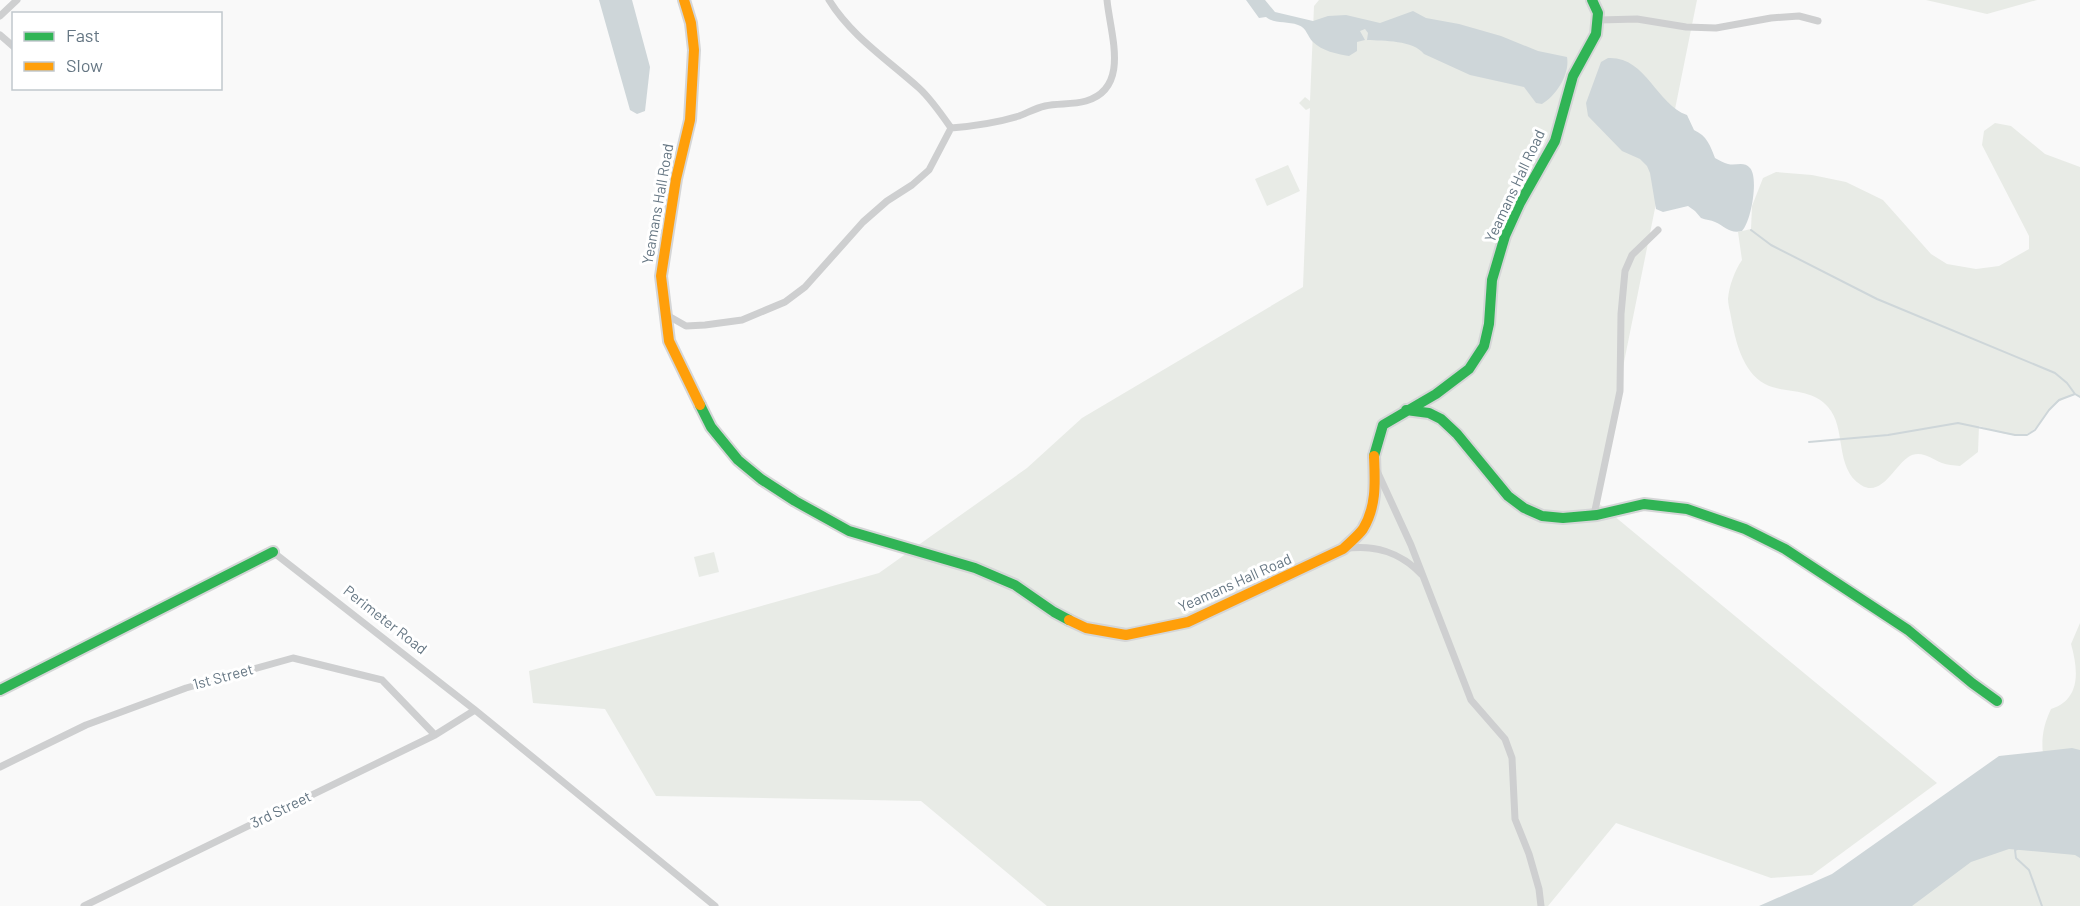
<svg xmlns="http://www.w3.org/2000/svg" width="2080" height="906" font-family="Barlow,sans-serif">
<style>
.green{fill:#e8ebe6}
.water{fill:#ced6d9}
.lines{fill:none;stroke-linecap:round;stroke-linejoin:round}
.stream{stroke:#ced6d9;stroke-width:2}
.fast-casing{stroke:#d5d6d7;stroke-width:14}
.slow-casing{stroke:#d5d6d7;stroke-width:14}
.street{stroke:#cecfd0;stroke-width:7}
.fast{stroke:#30b455;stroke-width:10}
.slow{stroke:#ff9f0a;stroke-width:10}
.labels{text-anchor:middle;stroke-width:6;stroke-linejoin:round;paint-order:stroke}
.street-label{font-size:15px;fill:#657683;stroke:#fff}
</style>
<rect width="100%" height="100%" fill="#f9f9f9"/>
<!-- green -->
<path class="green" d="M1319,0h378l-101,501 341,282 -125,92 -41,3 -155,-55 -68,83h-501l-126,-105 -265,-5 -51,-87 -72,-6 -4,-32 350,-98 148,-105 55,-50 221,-131 7,-179 -4,2 -7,-7 6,-6 5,4 4,-95z
M1926,0h111l-50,14z
M1995,123l16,3 34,28 35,13v230l-5,-3c-10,4 -17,7 -24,14 -12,12 -15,29 -35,27 -12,0 -26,-6 -37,-9l-1,26 -18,14c-6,-1 -13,-1 -18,-3 -10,-4 -19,-12 -30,-8 -16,6 -29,44 -51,30 -27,-17 -14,-57 -33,-78 -17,-20 -44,-13 -63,-23 -23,-12 -30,-45 -34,-67 -1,-6 -3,-13 -3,-18 1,-13 7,-29 14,-39l-4,-28 13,-3 1,-23 11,-28 13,-6 36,3 34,7 37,18 48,54 16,10 29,5 23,-3 30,-17v-13l-47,-91 2,-14z
M1288,165l12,26 -33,15 -12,-27z
M714,552l5,20 -20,5 -5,-20z
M2080,623v140l-37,-9c-2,-17 1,-30 8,-45 29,-9 28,-37 20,-65z
M1973,840l107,4v62h-202z"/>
<!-- water -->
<path class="water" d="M599,0h33l18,67 -5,44 -8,3 -7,-4z
M1246,0h19l10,12 38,9 15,-5 18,-1 34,8 33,-12 13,7 33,6 42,12 37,15 29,6c3,17 -10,38 -25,47l-6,-1 -12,-16 -54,-12 -46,-21c-11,-14 -40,-13 -57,-14l1,-7 -3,-4 -5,2 5,9 -8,2v9l-8,5c-12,-2 -27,-5 -36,-14 -6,-6 -6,-14 -15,-17 -11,-4 -24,-1 -32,-8l-7,1z
M1608,58c38,-2 48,46 79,57l7,15c13,6 16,15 21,28 4,2 9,5 13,6 8,2 16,-3 22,4 9,10 1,54 -8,63 -12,3 -16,-4 -27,-9 -4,-2 -9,-2 -14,-4l-6,-7 -7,-5 -25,6 -7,-3 -6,-36 -3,-7 -7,-7 -18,-8 -34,-35 -2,-13 15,-41z
M2072,748l8,2v108l-5,-3 -66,-6 -38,13 -59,44h-153l73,-32 167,-118z"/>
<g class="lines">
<!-- stream -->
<path class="stream" d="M1751,230l20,15 106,54 178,74 12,10 8,11 5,3
M1809,442l79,-7 70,-12 57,12h12l8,-5 14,-20 10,-10 16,-6
M2019,848l-4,2 1,8 13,12 13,36"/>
<!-- fast casing -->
<g class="fast-casing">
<path id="fast" d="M700,405l11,22 27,33 23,19 34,22 54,30 126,37 40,17 39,27 15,8
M1406,410l23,3 12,6 16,15 51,62 16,12 18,8 21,2 34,-3 47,-11 43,5 58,20 40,20 123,81 64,53 25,18
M1374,456l9,-31 53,-31 33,-25 15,-23 5,-22 3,-44 13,-44 15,-33 35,-62 18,-65 23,-42 2,-21 -6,-13
M0,690l273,-138"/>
</g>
<!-- slow casing -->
<g class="slow-casing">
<path id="slow" d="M684,0l7,23 3,27 -4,70 -14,59 -15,97 8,65 31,64
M1069,620l17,8 40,7 62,-13 155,-73c6,-6 15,-13 20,-20 14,-23 12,-48 11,-73"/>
</g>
<!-- street -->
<path class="street" d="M829,0c22,36 59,60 90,88 12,11 23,27 32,40
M0,16l17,-16
M1599,20l38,-1 49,8 30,1 55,-10 28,-2 19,5
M0,35l14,12
M665,314l21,12 19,-1 37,-5 43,-18 20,-15 58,-65 24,-21 25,-16 17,-15 22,-42c23,-2 45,-5 68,-12 8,-3 17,-8 26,-10 13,-3 27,-1 41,-5 45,-13 24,-68 21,-101
M1377,471l34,74 60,155 34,39 7,19 3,61 14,35 10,35 2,17
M1594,515l26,-124 1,-77 4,-43 7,-16 26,-25
M1343,549c30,-5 58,3 79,26
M273,552l202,158 240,196
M0,767l86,-42 100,-37 107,-30 89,22 53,55
M84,906l351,-171 40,-25"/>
<!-- fast -->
<use href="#fast" class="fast"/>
<!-- slow -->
<use href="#slow" class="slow"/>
</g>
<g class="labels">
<!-- street labels -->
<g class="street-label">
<text transform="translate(1515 186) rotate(-65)" y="5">Yeamans Hall Road</text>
<text transform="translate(658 204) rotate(-80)" y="5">Yeamans Hall Road</text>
<text transform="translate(1235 583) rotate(-24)" y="5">Yeamans Hall Road</text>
<text transform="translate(385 620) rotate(38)" y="5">Perimeter Road</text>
<text transform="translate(223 677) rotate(-15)" y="5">1st Street</text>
<text transform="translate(281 810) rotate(-26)" y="5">3rd Street</text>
</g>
</g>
<!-- legend -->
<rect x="12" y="12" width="210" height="78" fill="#ffffff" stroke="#c1c8cd" stroke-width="1.5"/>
<rect x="24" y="32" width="30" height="9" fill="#30b455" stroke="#c1c8cd" stroke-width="1.5"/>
<text x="66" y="42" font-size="18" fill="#657683">Fast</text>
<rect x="24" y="62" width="30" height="9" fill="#ff9f0a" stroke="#c1c8cd" stroke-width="1.5"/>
<text x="66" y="72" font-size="18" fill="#657683">Slow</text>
</svg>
